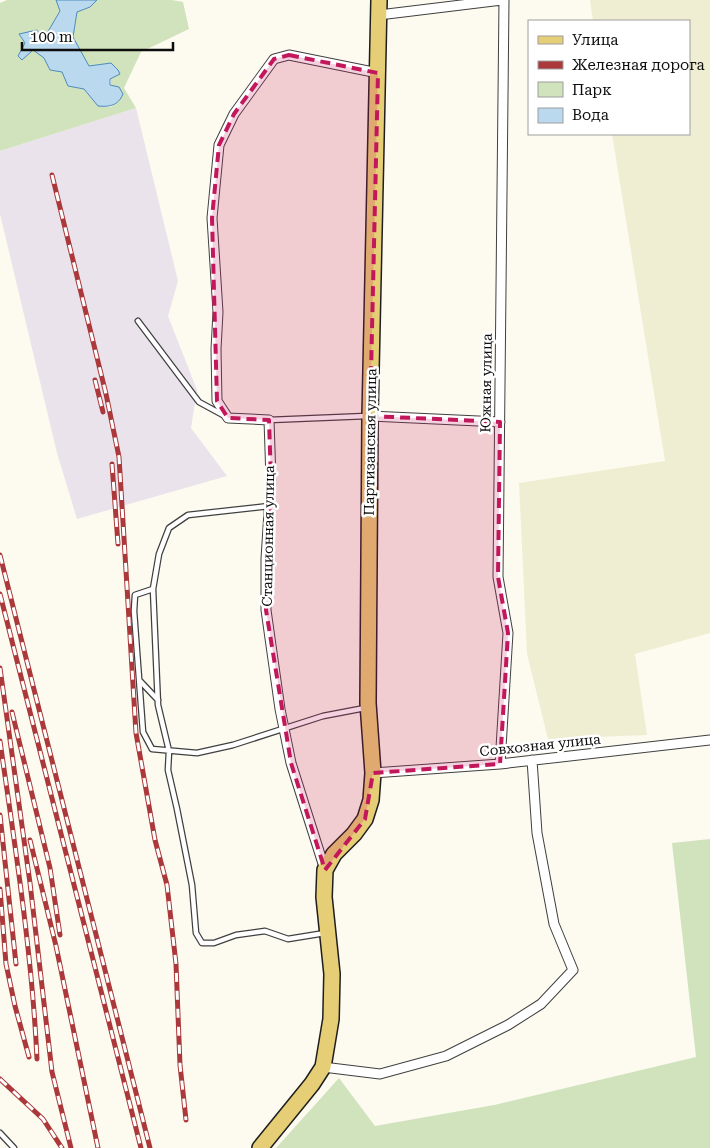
<svg xmlns="http://www.w3.org/2000/svg" width="710" height="1148" font-family="'Roboto Serif',serif">
<style>
.industrial{fill:#eae3eb}
.farmland{fill:#f0eed2}
.green{fill:#d0e3bd}
.water{fill:#bbd9ee;stroke:#4b8bbb}
.lines{fill:none;stroke-linecap:round;stroke-linejoin:round}
.lane-casing{stroke:#404040;stroke-width:7}
.street-casing{stroke:#404040;stroke-width:11}
.primary-casing{stroke:#1e1e1e;stroke-width:18}
.lane{stroke:#fff;stroke-width:4.5}
.street{stroke:#fff;stroke-width:9}
.primary{stroke:#e6ce76;stroke-width:15}
.rail-casing{stroke:#ab383a;stroke-width:5}
.rail{stroke:#fff;stroke-width:3;stroke-dasharray:9;stroke-linecap:butt}
.marked{fill:#c2185b;fill-opacity:0.2;stroke:#c2185b;stroke-width:4;stroke-dasharray:10 6;stroke-linejoin:round}
.labels{text-anchor:middle;stroke-width:5;stroke-linejoin:round;paint-order:stroke}
.street-label{font-size:14px;fill:#0d0d0d;stroke:#fff}
</style>
<rect width="100%" height="100%" fill="#fdfbf0"/>
<!-- industrial -->
<path class="industrial" d="M136,108l42,173 -10,35 29,74 -6,38 36,48 -150,43 -20,-66 -57,-239v-63z"/>
<!-- farmland -->
<path class="farmland" d="M590,0h120v633l-75,21 12,81 -99,4 -21,-85 -8,-171 146,-22 -53,-327h77v-113h-96z"/>
<!-- green -->
<path class="green" d="M7,0h49l5,11 -19,30 -5,-10 -18,4 6,8 19,15 6,12 12,2 6,14 16,3 14,17 13,1 9,-7 -9,-15v-22l-22,3 -16,-29 4,-25 13,-5 7,-7h75l11,2 6,27 -48,23 -17,36 12,20 -136,43v-148z
M710,839v309h-434l63,-70 36,48 119,-21 202,-48 -24,-214z"/>
<!-- water -->
<path class="water" d="M56,0h41l-7,7 -13,5 -4,25 16,29 22,-3 7,7 2,4 -10,5v6l9,2 4,7c-5,12 -14,13 -25,12l-14,-17 -16,-3 -6,-14 -12,-2 -6,-12 -11,-8 -11,10 -4,-4 7,-13 -6,-9 18,-4 6,10 17,-29z"/>
<g class="lines">
<!-- lane casing -->
<g class="lane-casing">
<path id="lane" d="M138,321l61,81 24,13
M269,420l98,-4
M269,506l-81,9 -19,13 -10,26 -6,35 -18,6 -1,16 9,121 9,17 45,4 36,-8 90,-29 42,-8
M153,589l5,116 11,46 -1,19 9,39 15,76 4,48 6,10h12l22,-8 29,-4 23,8 37,-6
M140,681l18,19
M0,1133l14,15"/>
</g>
<!-- street casing -->
<g class="street-casing">
<path id="street" d="M379,15l123,-15
M370,416l130,6
M500,764l8,-131 -10,-56 6,-577
M373,773l127,-9 210,-24
M325,870l-34,-107 -11,-54 -14,-99v-51l5,-79 -2,-60 -41,-2 -11,-17 -1,-52 2,-37 -6,-94 7,-73 15,-31 40,-55 15,-4 89,18
M323,1067l57,7 66,-18 62,-31 33,-21 32,-34 -19,-46 -17,-91 -5,-73"/>
</g>
<!-- primary casing -->
<g class="primary-casing">
<path id="primary" d="M260,1148l52,-64 11,-17 8,-48 1,-45 -8,-77 1,-27 9,-16 20,-20 11,-15 6,-19 2,-27 -5,-70 1,-141 1,-146 9,-416"/>
</g>
<!-- lane -->
<use href="#lane" class="lane"/>
<!-- street -->
<use href="#street" class="street"/>
<!-- primary -->
<use href="#primary" class="primary"/>
<!-- rail casing -->
<g class="rail-casing">
<path id="rail" d="M52,175l54,219 13,63 17,276 19,107 12,45 9,79 4,101 6,55
M95,380l8,32
M112,464l6,80
M0,555l150,593
M0,594l141,554
M0,668l30,215 22,189 19,76
M12,712l38,156 10,67
M0,741c15,106 32,211 37,318
M0,815l16,149
M30,840l26,106 42,202
M0,889l6,75 9,42 14,51
M0,1079l43,40 19,29"/>
</g>
<!-- rail -->
<use href="#rail" class="rail"/>
</g>
<!-- marked area -->
<path class="marked" d="M289,55l89,18 -8,343 130,6 -2,155 10,56 -8,131 -127,9 -8,46 -40,51 -34,-107 -25,-153 5,-130 -2,-60 -41,-2 -11,-17 -5,-183 7,-73 15,-31 40,-55z"/>
<g class="labels">
<!-- street labels -->
<g class="street-label">
<text transform="translate(486 383) rotate(-89)" y="5">Южная улица</text>
<text transform="translate(370 442) rotate(-89)" y="5">Партизанская улица</text>
<text transform="translate(268 536) rotate(-89)" y="5">Станционная улица</text>
<text transform="translate(540 745) rotate(-6)" y="5">Совхозная улица</text>
</g>
</g>
<!-- legend -->
<rect x="528" y="20" width="162" height="115" fill="#ffffff" stroke="#9e9e9e"/>
<rect x="538" y="36" width="25" height="8" fill="#e6ce76" stroke="#9e9e9e"/>
<text x="572" y="45" font-size="15" fill="#0d0d0d">Улица</text>
<rect x="538" y="61" width="25" height="8" fill="#ab383a" stroke="#9e9e9e"/>
<text x="572" y="70" font-size="15" fill="#0d0d0d">Железная дорога</text>
<rect x="538" y="82" width="25" height="15" fill="#d0e3bd" stroke="#9e9e9e"/>
<text x="572" y="95" font-size="15" fill="#0d0d0d">Парк</text>
<rect x="538" y="108" width="25" height="15" fill="#bbd9ee" stroke="#9e9e9e"/>
<text x="572" y="120" font-size="15" fill="#0d0d0d">Вода</text>
<!-- scale -->
<path d="M22 42v8h151v-8" fill="none" stroke="#0d0d0d" stroke-width="2.5"/>
<text x="30" y="42" font-size="15" fill="#0d0d0d" stroke="#ffffff" stroke-width="4" paint-order="stroke">100 m</text>
</svg>
